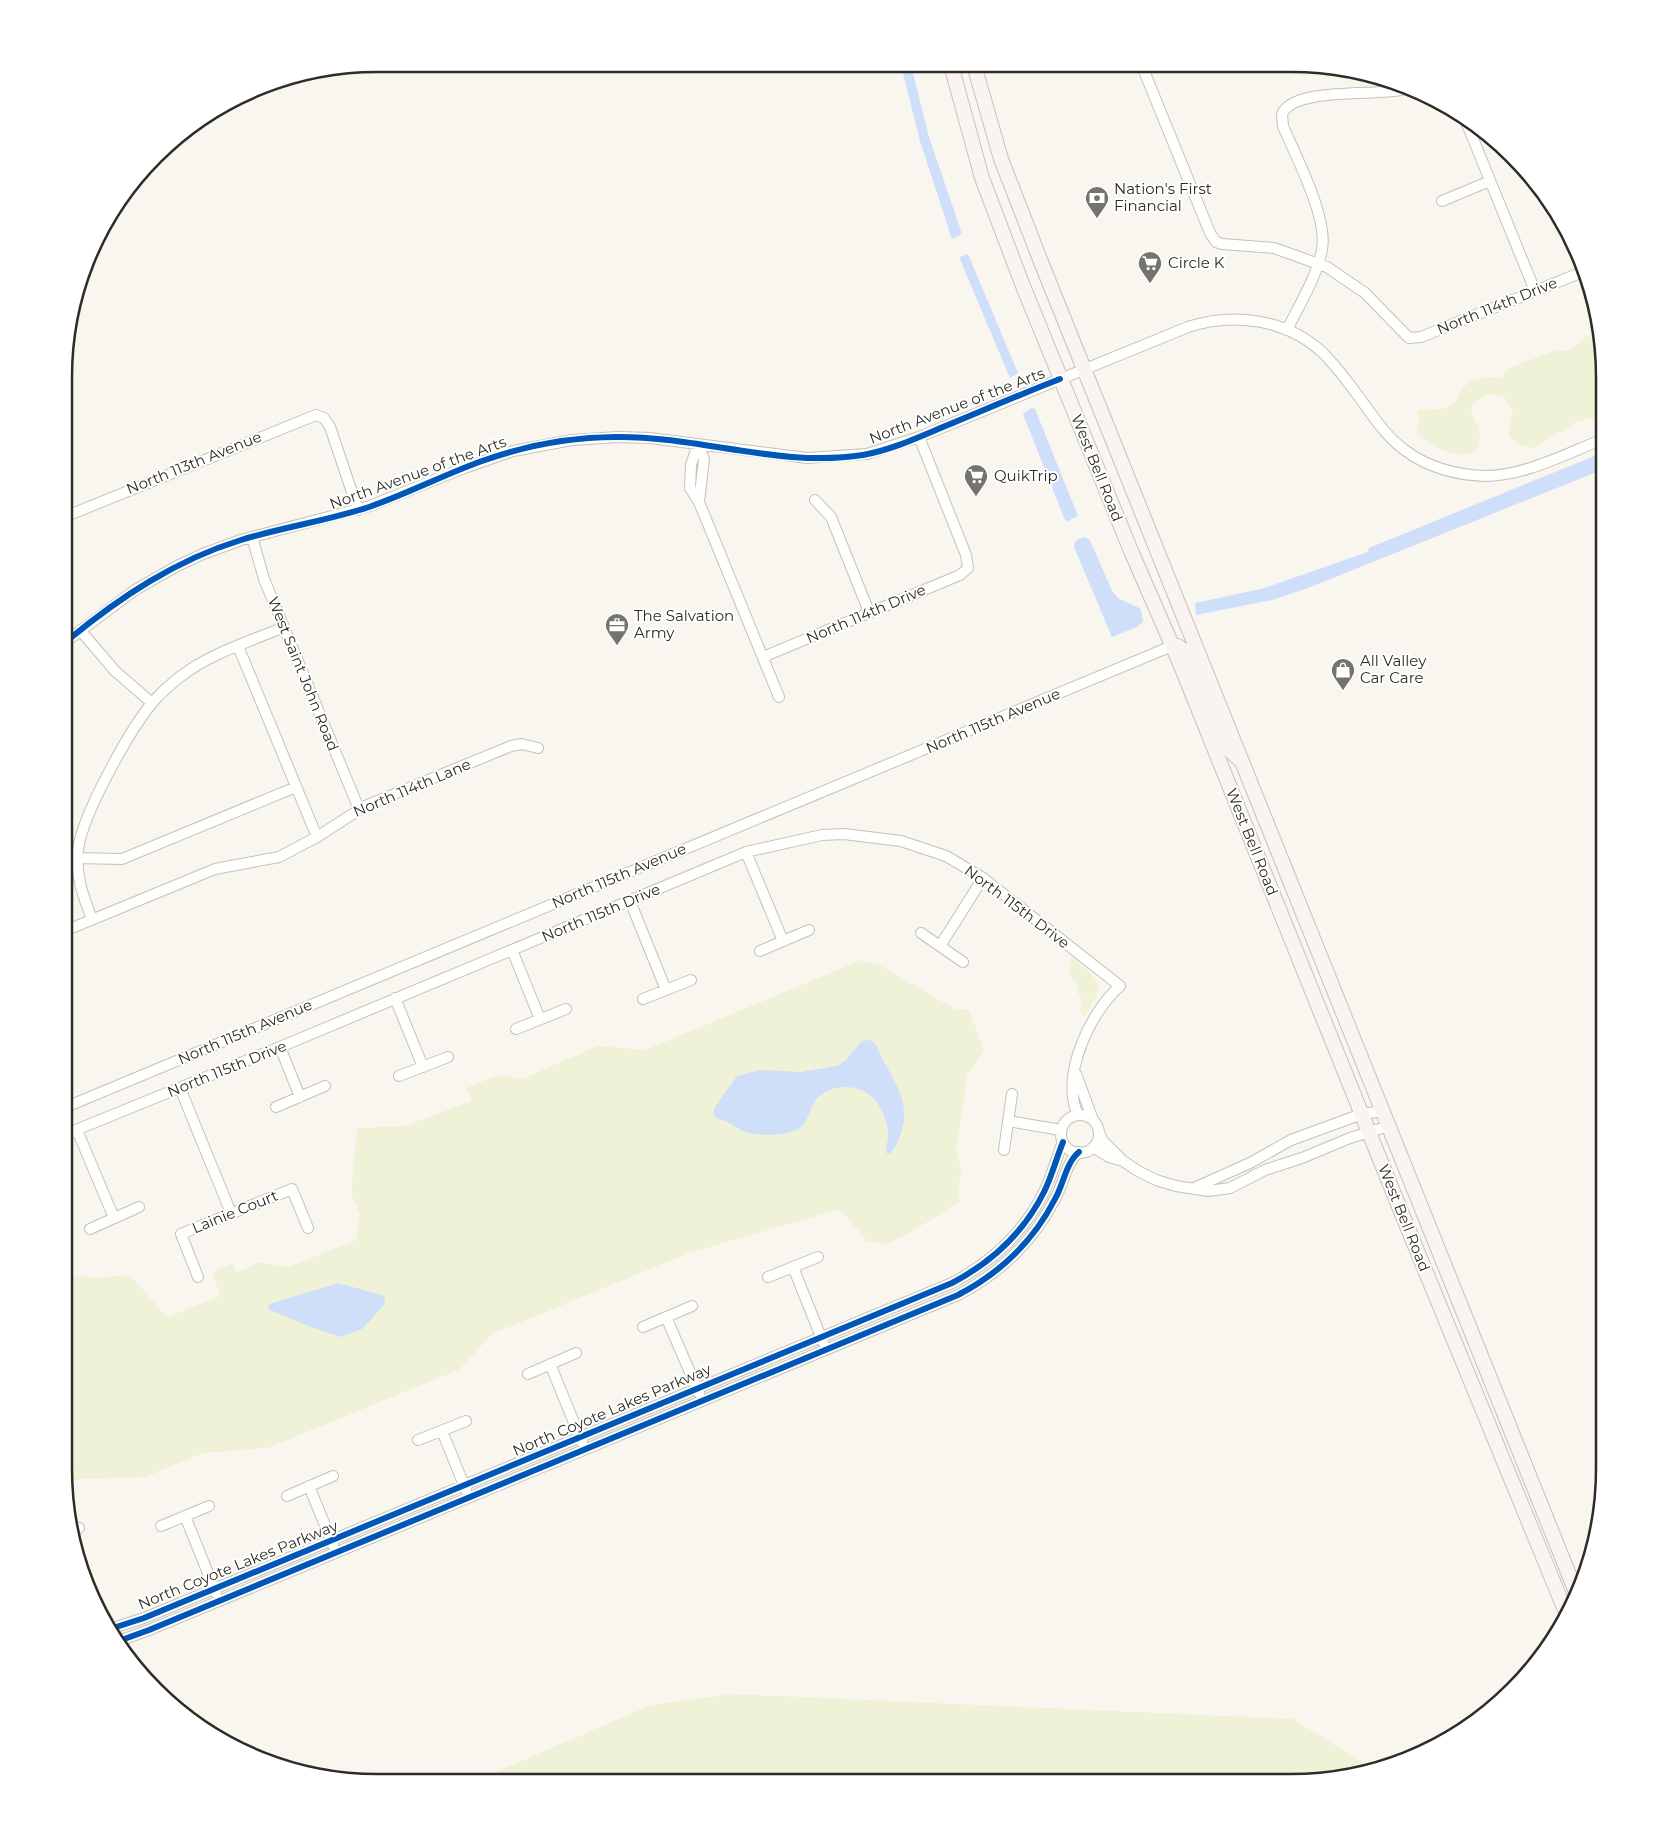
<svg xmlns="http://www.w3.org/2000/svg" width="1668" height="1846" font-family="Montserrat,sans-serif">
<style>
.green{fill:#f0f2d7}
.water{fill:#cfdef9}
.lines{fill:none;stroke-linecap:round;stroke-linejoin:round}
.minor-casing{stroke:#c3c2bb;stroke-width:12}
.major-casing{stroke:#cabfbc;stroke-width:16}
.minor{stroke:#fefefc;stroke-width:10}
.major{stroke:#f9f3f2;stroke-width:14}
.cycleway-casing{stroke:#fff;stroke-width:9}
.cycleway{stroke:#0057b8;stroke-width:6}
.labels{text-anchor:middle;stroke-width:4;stroke-linejoin:round;paint-order:stroke}
.poi-label{font-size:15px;fill:#2d2c26;stroke:#fff;text-anchor:start}
.street-label{font-size:15px;fill:#2d2c26;stroke:#fff}
.rim{fill:none;stroke:#2d2c26;stroke-width:2.5}
</style>
<rect width="100%" height="100%" fill="#f8f6ee"/>
<!-- green -->
<path class="green" d="M1598,331l6,26v58l-28,7 -43,27c-10,-5 -20,-4 -25,-15l5,-21 -9,-16 -17,-3 -14,10 -2,10c9,14 12,22 4,38 -20,8 -46,-6 -59,-21l4,-11 -3,-9c11,-5 22,1 31,-4 7,-3 9,-7 12,-14 9,-16 25,-17 41,-15l8,-10 47,-18 12,1 19,-15z
M1071,957c31,26 36,24 13,60l-4,-8 2,-10 -4,-6 -1,-9 -8,-10z
M861,960l22,7 72,42 14,1 15,41 -17,25 -11,75 6,21 -4,13 1,17 -46,29 -26,13 -20,-3 -27,-32 -151,44 -197,81 -32,35 -192,79 -65,5 -58,24 -62,2 -19,3 1,-208 31,4 34,-3 37,42 53,-21 -8,-24 21,-8 4,9 22,-11 30,5 67,-27 4,-25 -9,-22 6,-65 48,-2 67,-25 -6,-13 32,-13 24,4 76,-33 47,4z
M733,1694l560,25 81,50 -63,13h-838l178,-77z"/>
<!-- water -->
<path class="water" d="M901,65h10l18,72 33,97 -10,5 -32,-98z
M968,254l50,119 -8,5 -51,-121z
M1031,408l4,1 43,107 -10,5 -3,-1 -42,-106z
M1604,452v17l-296,119 -36,12 -76,15 -1,-12 66,-14 107,-37 1,-4z
M1084,537l6,3 22,51 6,7 23,11 2,13 -6,5 -25,10 -38,-90 2,-7z
M867,1039l8,4c17,41 46,62 17,109l-5,2c-2,-6 0,-8 1,-15 1,-12 -4,-29 -13,-39 -14,-17 -46,-18 -60,1 -5,7 -7,21 -14,26 -14,10 -40,9 -56,5 -7,-3 -13,-8 -20,-11 -7,-2 -7,-1 -12,-7l1,-6 23,-32 23,-6 41,2 36,-6 9,-6 14,-17z
M338,1283l47,13 -1,9 -22,24 -21,8 -33,-11 -40,-17 1,-5z"/>
<g class="lines">
<!-- minor casing -->
<g class="minor-casing">
<path id="minor" d="M1142,66l68,167 6,9 6,2 52,4 53,19 38,26 44,45 12,-1 164,-66
M1465,119l70,172
M1442,201l48,-20
M1287,330c12,-25 30,-53 35,-81 6,-32 -26,-92 -39,-123l-1,-12c12,-27 93,-18 119,-24
M698,444l-7,21 -1,23 9,14 80,195
M698,444l6,15 -5,43
M815,500l16,17 38,95
M69,515l247,-100 8,3 6,9 28,83
M252,537l12,42 95,230
M80,630l35,41 37,32
M68,640l67,-50 42,-24 26,-12 38,-14 129,-34 94,-38 49,-17 59,-11 46,-3 32,1 157,20 60,-4 52,-17 269,-110c45,-15 99,-8 135,26 13,13 25,29 36,44 14,19 27,40 47,54 22,16 51,24 79,25 40,0 82,-23 119,-37
M238,646l79,191
M763,657l197,-82 8,-7 -2,-13 -47,-118
M746,852l37,89
M77,858l45,1 174,-72
M630,901l36,89
M92,919c-9,-23 -17,-44 -14,-69 4,-35 52,-121 75,-148 8,-10 18,-18 28,-26 30,-23 68,-34 103,-49
M67,930l148,-61 64,-12 38,-20 48,-31 146,-60 11,-2 16,4
M921,933l42,29
M940,946l43,-68
M512,950l28,69
M760,951l49,-21
M395,998l28,69
M643,999l48,-19
M516,1029l50,-20
M280,1047l20,50
M1076,1074l17,46
M399,1076l49,-19
M180,1088l51,125
M66,1107l1106,-461
M276,1107l49,-21
M1061 1134a19 19 0 1 1 38 0a19 19 0 1 1-38 0Z
M1008,1121l53,9
M77,1130l37,88
M1099,1132l3,8 21,21 15,10 18,9 20,6 32,5 22,-3 35,-18 37,-12 48,-20 39,-12
M66,1134l214,-87 466,-195 76,-17 22,-1 57,7 45,15 37,22 137,108c-30,26 -60,90 -42,129
M1093,1147l16,10 14,4
M1004,1150l8,-56
M1194,1188l56,-25 41,-23 71,-26 21,-3
M90,1229l49,-22
M793,1267l30,75
M198,1277l-17,-43 111,-45 16,39
M768,1277l50,-20
M666,1317l33,76
M643,1327l49,-21
M550,1364l32,78
M528,1374l48,-21
M442,1431l24,59
M418,1440l48,-19
M309,1486l24,59
M287,1496l46,-20
M185,1516l31,77
M161,1526l48,-20
M72,1530l7,-2
M110,1629l34,-11 808,-335c40,-21 72,-51 92,-91 8,-16 12,-33 19,-50
M116,1642l33,-12 809,-335c42,-22 75,-53 97,-96 9,-15 10,-35 24,-47"/>
</g>
<!-- major casing -->
<g class="major-casing">
<path id="major" d="M951,65l31,113 41,108 108,265 48,110 223,553 165,401
M974,65l27,94 40,103 535,1330
M1172,646h6l9,7 39,94 15,14"/>
</g>
<!-- minor -->
<use href="#minor" class="minor"/>
<!-- major -->
<use href="#major" class="major"/>
<!-- cycleway casing -->
<g class="cycleway-casing">
<path id="cycleway" d="M68,640c52,-43 108,-80 173,-100 42,-13 86,-19 128,-33 38,-13 74,-32 113,-46 42,-15 89,-24 134,-24 82,-1 165,31 247,18 28,-5 54,-17 80,-28 39,-16 78,-33 117,-48
M110,1629l34,-11 808,-335c40,-21 72,-51 92,-91 8,-16 12,-33 19,-50
M116,1642l33,-12 809,-335c42,-22 75,-53 97,-96 9,-15 10,-35 24,-47"/>
</g>
<!-- cycleway -->
<use href="#cycleway" class="cycleway"/>
</g>
<!-- icons -->
<defs>
<g id="bank-pin" transform="scale(1.25)"><path d="M0 17L-7.5 6A9.5 9.5 0 1 1 7.5 6Z" fill="#74736c" stroke="#fff"/><path d="M-6-4H6V4H-6ZM0-2.3a2.3 2.3 0 1 0 0 4.6a2.3 2.3 0 1 0 0-4.6Z" fill="#fff"/></g>
<g id="supermarket-pin" transform="scale(1.25)"><path d="M0 17L-7.5 6A9.5 9.5 0 1 1 7.5 6Z" fill="#74736c" stroke="#fff"/><path d="M-6-5.5h2.5l.6 2H6L4.5 2H-2.5L-4.4-4H-6ZM-1.5 3.2a1.3 1.3 0 1 0 .1 0ZM3 3.2a1.3 1.3 0 1 0 .1 0Z" fill="#fff"/></g>
<g id="office-pin" transform="scale(1.25)"><path d="M0 17L-7.5 6A9.5 9.5 0 1 1 7.5 6Z" fill="#74736c" stroke="#fff"/><path d="M-6-3h4V-5.5h4V-3h4V5H-6ZM-1-4.5V-3h2v-1.5ZM-6 0V1H6V0Z" fill="#fff"/></g>
<g id="shop-pin" transform="scale(1.25)"><path d="M0 17L-7.5 6A9.5 9.5 0 1 1 7.5 6Z" fill="#74736c" stroke="#fff"/><path d="M-5-2.5h2.3a2.7 3.5 0 0 1 5.4 0H5L5.5 6h-11ZM-1.5-2.5h3a1.5 2.3 0 0 0-3 0Z" fill="#fff"/></g>
</defs>
<g fill-rule="evenodd">
<use href="#bank-pin" x="1097" y="198"/>
<use href="#supermarket-pin" x="1150" y="263"/>
<use href="#supermarket-pin" x="976" y="476"/>
<use href="#office-pin" x="617" y="625"/>
<use href="#shop-pin" x="1343" y="670"/>
</g>
<g class="labels">
<!-- poi labels -->
<g class="poi-label">
<text x="1114" y="194">Nation's First<tspan x="1114" dy="17">Financial</tspan></text>
<text x="1168" y="268">Circle K</text>
<text x="994" y="481">QuikTrip</text>
<text x="634" y="621">The Salvation<tspan x="634" dy="17">Army</tspan></text>
<text x="1360" y="666">All Valley<tspan x="1360" dy="17">Car Care</tspan></text>
</g>
<!-- street labels -->
<g class="street-label">
<text transform="translate(1497 306) rotate(-22)" y="5">North 114th Drive</text>
<text transform="translate(957 406) rotate(-21)" y="5">North Avenue of the Arts</text>
<text transform="translate(194 463) rotate(-22)" y="5">North 113th Avenue</text>
<text transform="translate(1097 468) rotate(68)" y="5">West Bell Road</text>
<text transform="translate(418 473) rotate(-20)" y="5">North Avenue of the Arts</text>
<text transform="translate(866 614) rotate(-23)" y="5">North 114th Drive</text>
<text transform="translate(303 674) rotate(68)" y="5">West Saint John Road</text>
<text transform="translate(993 721) rotate(-23)" y="5">North 115th Avenue</text>
<text transform="translate(412 788) rotate(-23)" y="5">North 114th Lane</text>
<text transform="translate(1252 842) rotate(68)" y="5">West Bell Road</text>
<text transform="translate(619 876) rotate(-23)" y="5">North 115th Avenue</text>
<text transform="translate(1017 907) rotate(37)" y="5">North 115th Drive</text>
<text transform="translate(601 913) rotate(-23)" y="5">North 115th Drive</text>
<text transform="translate(245 1032) rotate(-23)" y="5">North 115th Avenue</text>
<text transform="translate(227 1069) rotate(-22)" y="5">North 115th Drive</text>
<text transform="translate(235 1212) rotate(-22)" y="5">Lainie Court</text>
<text transform="translate(1404 1218) rotate(68)" y="5">West Bell Road</text>
<text transform="translate(612 1410) rotate(-23)" y="5">North Coyote Lakes Parkway</text>
<text transform="translate(238 1565) rotate(-22)" y="5">North Coyote Lakes Parkway</text>
</g>
</g>
<!-- crop -->
<path d="M0 0H1668V1846H0ZM377 72H1291A305 305 0 0 1 1596 377V1469A305 305 0 0 1 1291 1774H377A305 305 0 0 1 72 1469V377A305 305 0 0 1 377 72Z" fill="#fff" fill-rule="evenodd"/>
<path class="rim" d="M377 72H1291A305 305 0 0 1 1596 377V1469A305 305 0 0 1 1291 1774H377A305 305 0 0 1 72 1469V377A305 305 0 0 1 377 72Z"/>
</svg>
